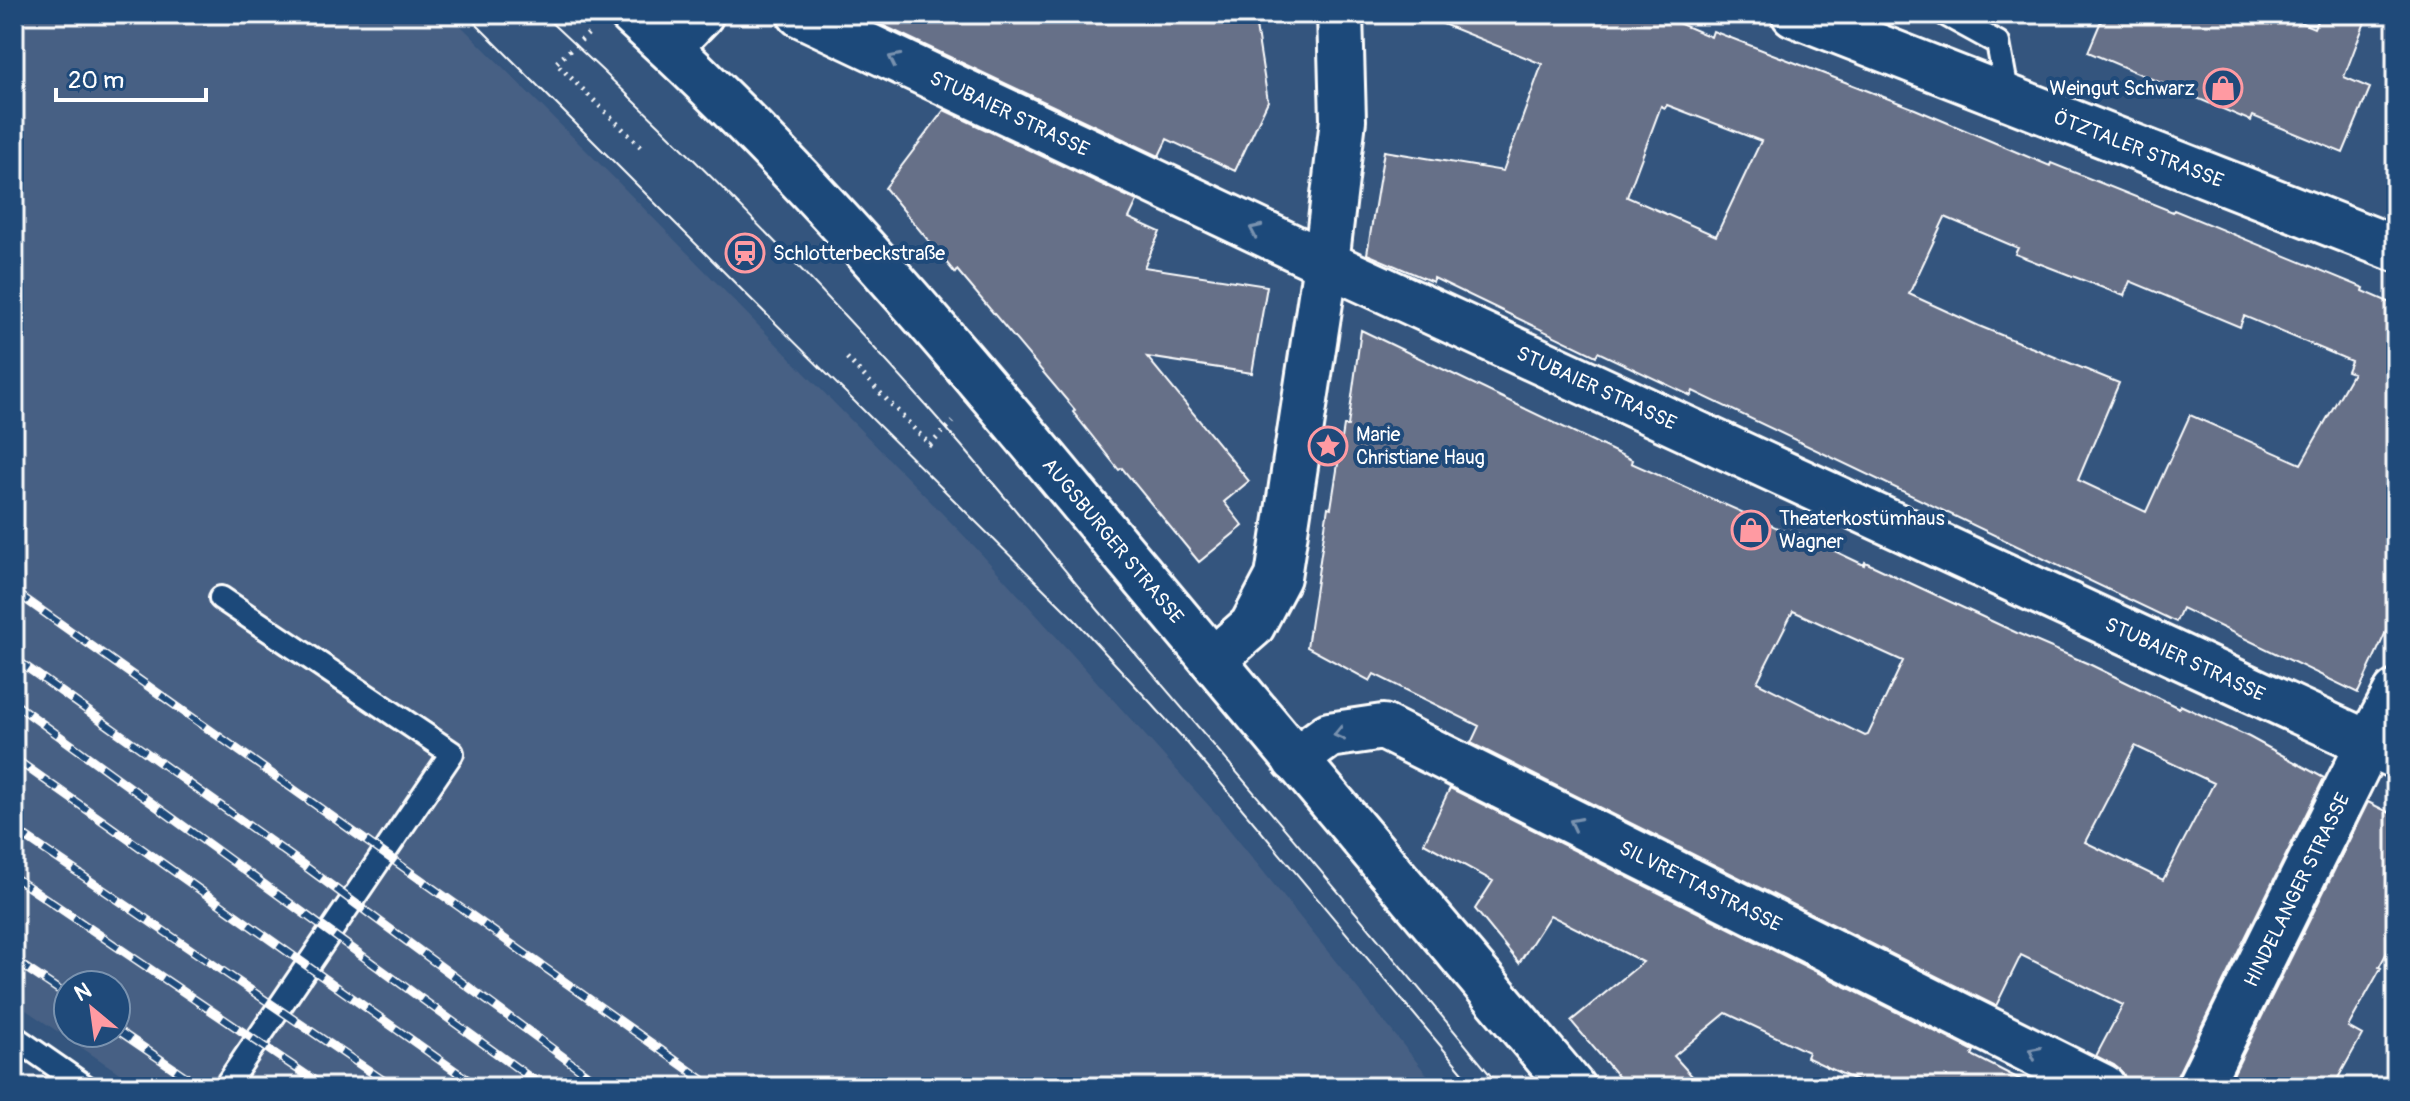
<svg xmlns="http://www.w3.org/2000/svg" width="2410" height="1101" font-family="Pangolin,sans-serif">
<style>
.built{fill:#476084;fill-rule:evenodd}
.building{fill:#666f88;stroke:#fff;stroke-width:2;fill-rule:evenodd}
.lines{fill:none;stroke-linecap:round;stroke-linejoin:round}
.service-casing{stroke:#fff;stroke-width:28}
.minor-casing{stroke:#fff;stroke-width:50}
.secondary-casing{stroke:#fff;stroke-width:50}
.path{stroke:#fff;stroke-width:5;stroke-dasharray:2 6;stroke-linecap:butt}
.service{stroke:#1f4a7a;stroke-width:22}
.minor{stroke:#1f4a7a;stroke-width:44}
.secondary{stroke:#1f4a7a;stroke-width:44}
.tram{stroke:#fff;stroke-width:2}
.rail-casing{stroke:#fff;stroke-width:9}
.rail{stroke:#1f4a7a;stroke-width:6;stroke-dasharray:18;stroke-linecap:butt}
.oneway{stroke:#7992af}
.labels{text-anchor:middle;stroke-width:8;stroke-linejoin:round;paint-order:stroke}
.poi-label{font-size:20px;fill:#fff;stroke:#1f4a7a;text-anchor:start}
.street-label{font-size:20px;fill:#fff;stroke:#1f4a7a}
</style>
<rect width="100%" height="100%" fill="#34557e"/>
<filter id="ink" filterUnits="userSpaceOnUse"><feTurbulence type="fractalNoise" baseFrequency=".0125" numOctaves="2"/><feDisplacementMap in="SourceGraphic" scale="16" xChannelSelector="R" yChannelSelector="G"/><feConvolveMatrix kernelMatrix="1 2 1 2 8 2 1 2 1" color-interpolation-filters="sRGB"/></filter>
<g filter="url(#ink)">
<!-- built -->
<path class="built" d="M14,14h435l167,166 360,368 244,270 217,269h-1297l-126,-85zM68,985h48v48h-48z"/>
<!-- building -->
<path class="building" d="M859,14h395l14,87 -33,70 -68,-32 -8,17z
M1424,14h233l54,23 2,-6 202,78 135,57 1,-3 122,49 1,-2 190,78 -1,3 30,13 3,-5v311l-38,83 -176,-85 -6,14 -483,-231 -2,5 -93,-44 -2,4 -162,-78 -1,4 -66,-28 17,-103 119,20 39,-107 -119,-48zM1667,105l94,36 -45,95 -89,-39 34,-91 4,2zM1945,217l73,31 -3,6 109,42 6,-15 110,46 4,-11 107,45 -4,10 6,2 -52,91 -111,-49 -44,97 -68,-32 41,-97 -140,-57 -70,-32z
M2104,14h177l33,14 6,-14h48l-24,63 26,11 -27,65 -90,-37 -2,5 -163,-69z
M944,110l193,91 -8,17 31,14 -16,35 123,19 -15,87 -105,-16 102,124 -25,21 19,24 -44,36 -77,-94 -3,2 -46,-58 2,-2 -118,-140 -2,3 -70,-85z
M1361,330l271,130 -1,3 158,70 2,-3 73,35 1,-3 152,71 72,31 90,44 1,-3 69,32 75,41 -147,298 -3,11h-46l-5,-14 -9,-8 -18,-9 27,-51 -102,-50 -25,51 -525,-263 8,-17 -105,-52 -4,7 -63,-34 21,-140 3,1 13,-82h4zM1793,611l110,50 -35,74 -3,1 -108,-54zM2135,746l79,37 -51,97 -78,-38z
M1450,788l524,263 -2,4 63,32h-165l-64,-30 2,-5 -82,-39 -52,43 28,31h-75l-56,-66 72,-59 -93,-47 -31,48 -44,-54 18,-28 -69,-38z
M2368,802l28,14v120l-17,31 2,1 -33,59 14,8 -29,52h-106z"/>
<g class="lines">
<!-- service casing -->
<g class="service-casing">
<path id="service" d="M1945,14l53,29 10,54
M221,598l231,155 -227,334
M14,1037l72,50"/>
</g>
<!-- minor casing -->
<g class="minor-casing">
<g id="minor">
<path id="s1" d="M800,14l526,249 1070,493"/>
<path id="s2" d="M1794,14l602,235"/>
<path d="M669,47l32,-33"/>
<path d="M1213,660l39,-34 26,-49 48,-314 17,-143 -3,-106"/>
<path id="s3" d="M1295,760l34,-25 54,-8 720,360"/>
<path id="s4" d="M2199,1087l170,-344 27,-50"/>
</g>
</g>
<!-- secondary casing -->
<g class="secondary-casing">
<g id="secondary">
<path id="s5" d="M632,14c180,162 334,349 488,535 150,180 300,359 452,538"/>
</g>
</g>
<!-- path -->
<path class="path" d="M588,34l-32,29 88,87
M847,358l83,87 23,-23"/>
<!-- service -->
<use href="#service" class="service"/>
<!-- minor -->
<use href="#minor" class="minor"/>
<!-- secondary -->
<use href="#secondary" class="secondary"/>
<!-- tram -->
<path class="tram" d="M466,14l276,276 333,330 108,118 292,349
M542,14c142,131 277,269 404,414 53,60 102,123 153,183 135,158 270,315 401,476"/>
<!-- rail casing -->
<g class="rail-casing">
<path id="rail" d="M14,591l699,496
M14,658l288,206 302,223
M14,703l529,384
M14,758l464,329
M14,829l379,258
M14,877l310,210
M14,960l54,36
M116,1029l85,58"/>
</g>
<!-- rail -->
<use href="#rail" class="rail"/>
</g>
<!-- one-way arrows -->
<defs><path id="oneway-chevron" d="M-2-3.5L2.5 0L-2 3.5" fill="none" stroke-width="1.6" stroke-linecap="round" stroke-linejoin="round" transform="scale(2)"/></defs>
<g class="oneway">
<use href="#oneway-chevron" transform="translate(894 59) rotate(-154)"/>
<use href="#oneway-chevron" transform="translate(1255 230) rotate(-155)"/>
<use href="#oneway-chevron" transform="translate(1339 734) rotate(167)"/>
<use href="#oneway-chevron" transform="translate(1575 823) rotate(-153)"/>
<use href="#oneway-chevron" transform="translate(2034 1052) rotate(-153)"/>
</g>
</g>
<!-- icons -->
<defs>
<g id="shop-ring" transform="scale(2)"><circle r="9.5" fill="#1f4a7a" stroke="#ff9aa2" stroke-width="1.5"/><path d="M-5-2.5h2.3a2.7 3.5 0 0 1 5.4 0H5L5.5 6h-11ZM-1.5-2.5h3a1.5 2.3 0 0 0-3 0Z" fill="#ff9aa2"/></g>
<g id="station-ring" transform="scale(2)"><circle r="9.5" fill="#1f4a7a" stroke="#ff9aa2" stroke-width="1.5"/><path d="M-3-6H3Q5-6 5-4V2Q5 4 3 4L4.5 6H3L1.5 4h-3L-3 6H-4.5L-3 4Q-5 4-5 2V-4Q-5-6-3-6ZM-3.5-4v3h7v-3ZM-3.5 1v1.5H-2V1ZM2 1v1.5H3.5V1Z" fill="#ff9aa2"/></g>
<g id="sight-ring" transform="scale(2)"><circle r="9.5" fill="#1f4a7a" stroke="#ff9aa2" stroke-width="1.5"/><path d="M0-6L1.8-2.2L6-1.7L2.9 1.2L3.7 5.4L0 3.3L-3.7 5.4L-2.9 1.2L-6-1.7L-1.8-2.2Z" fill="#ff9aa2"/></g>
</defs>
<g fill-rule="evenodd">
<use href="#shop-ring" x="2223" y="88"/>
<use href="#station-ring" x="745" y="253"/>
<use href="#sight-ring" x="1328" y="446"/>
<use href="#shop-ring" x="1751" y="530"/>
</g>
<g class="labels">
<!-- poi labels -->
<g class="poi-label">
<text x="2195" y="95" text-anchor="end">Weingut Schwarz</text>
<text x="773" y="260">Schlotterbeckstraße</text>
<text x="1356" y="441">Marie<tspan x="1356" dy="23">Christiane Haug</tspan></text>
<text x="1779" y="525">Theaterkostümhaus<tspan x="1779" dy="23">Wagner</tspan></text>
</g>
<!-- street labels -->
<g class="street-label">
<text dy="7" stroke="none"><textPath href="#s1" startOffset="232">STUBAIER STRASSE</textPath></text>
<text dy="7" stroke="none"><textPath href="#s2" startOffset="370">ÖTZTALER STRASSE</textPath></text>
<text dy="7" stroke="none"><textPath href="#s1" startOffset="880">STUBAIER STRASSE</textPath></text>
<text dy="7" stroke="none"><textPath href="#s5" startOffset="714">AUGSBURGER STRASSE</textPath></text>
<text dy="7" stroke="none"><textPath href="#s1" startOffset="1528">STUBAIER STRASSE</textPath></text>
<text dy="7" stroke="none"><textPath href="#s3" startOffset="452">SILVRETTASTRASSE</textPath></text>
<text dy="7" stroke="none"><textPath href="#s4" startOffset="220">HINDELANGER STRASSE</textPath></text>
</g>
</g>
<!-- margin -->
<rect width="2410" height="1101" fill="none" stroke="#1f4a7a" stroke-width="48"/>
<rect x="24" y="24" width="2362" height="1053" fill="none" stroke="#fff" stroke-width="3" filter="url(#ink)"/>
<!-- north arrow -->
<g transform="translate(92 1009) rotate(331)"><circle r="38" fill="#1f4a7a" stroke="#7992af" stroke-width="2"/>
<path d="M0-6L14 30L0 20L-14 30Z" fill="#ff9aa2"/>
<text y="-12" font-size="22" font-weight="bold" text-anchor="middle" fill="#ffffff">N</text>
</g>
<!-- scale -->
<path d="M56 88v12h150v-12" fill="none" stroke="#ffffff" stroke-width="4"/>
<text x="68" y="88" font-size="24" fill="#ffffff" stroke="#1f4a7a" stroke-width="6" paint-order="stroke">20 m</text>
</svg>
